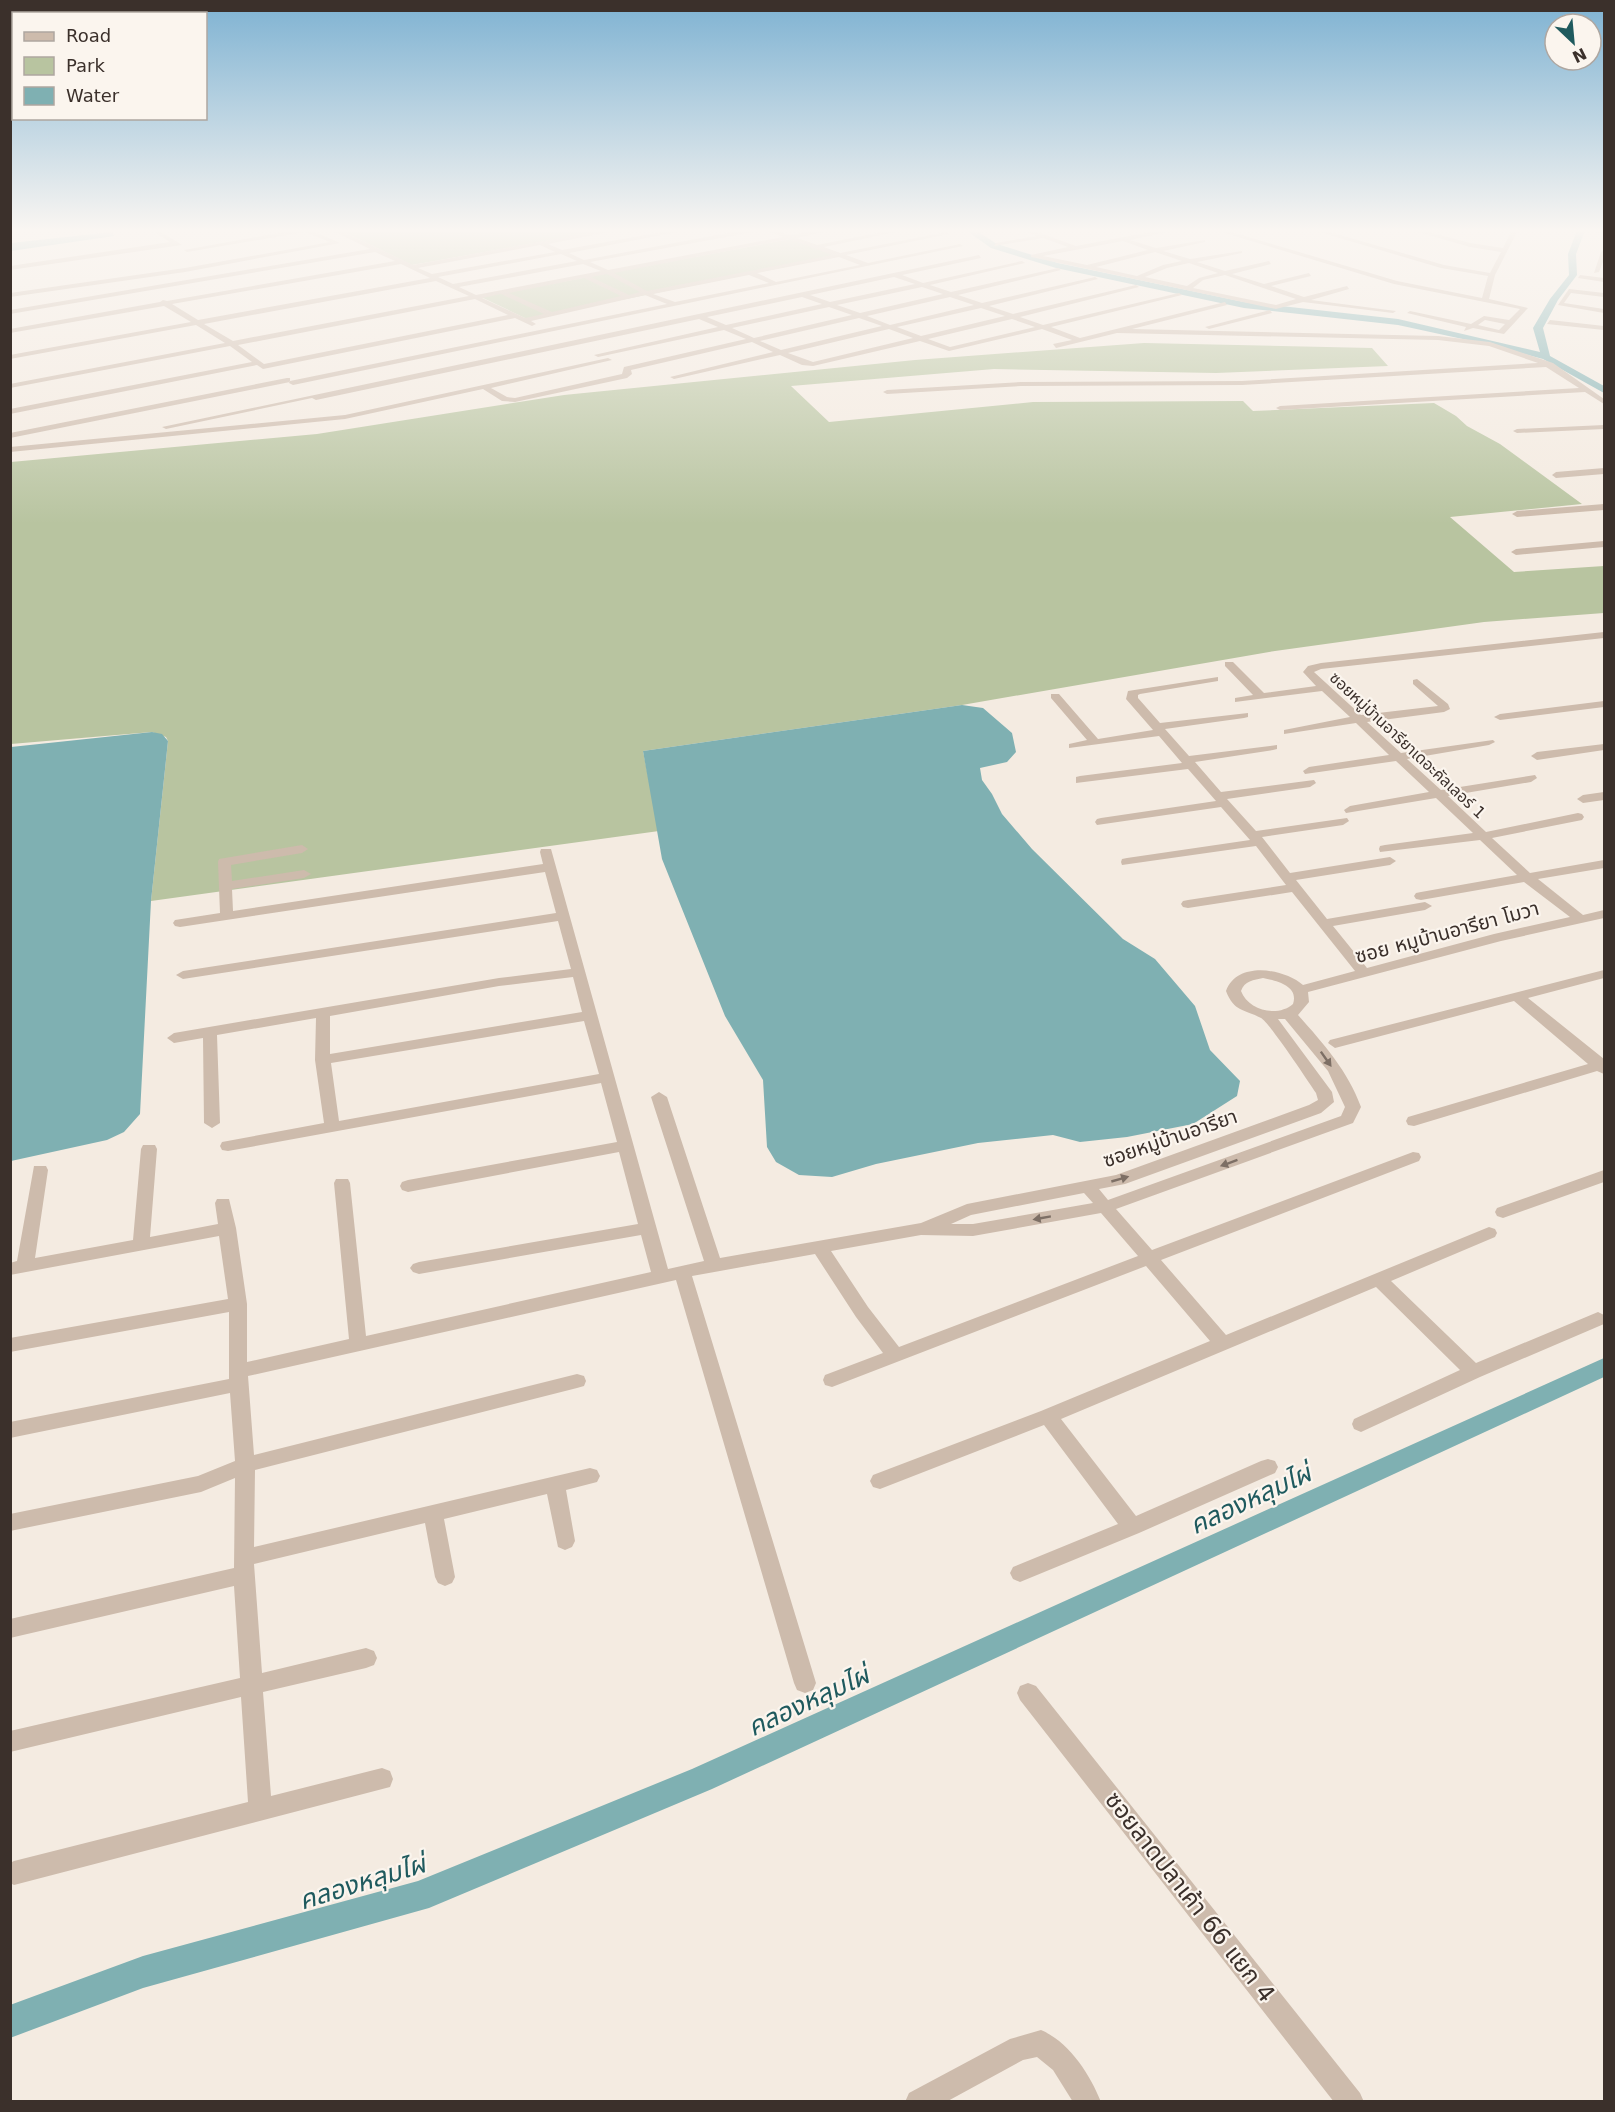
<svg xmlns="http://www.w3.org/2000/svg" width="1615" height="2112" font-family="'DejaVu Sans','Noto Sans Thai',sans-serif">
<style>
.green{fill:#b8c4a0}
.water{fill:#7fb0b2}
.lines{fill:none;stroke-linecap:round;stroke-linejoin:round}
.canal{fill:#7fb0b2;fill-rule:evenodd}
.minor{fill:#cdbbac;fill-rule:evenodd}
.oneway{fill:#7d6f65}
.labels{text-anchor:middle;stroke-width:4.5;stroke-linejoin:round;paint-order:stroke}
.far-street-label{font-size:16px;fill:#3b302b;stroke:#fbf5ee}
.street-label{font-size:20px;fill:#3b302b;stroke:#fbf5ee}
.near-street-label{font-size:24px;fill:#3b302b;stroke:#fbf5ee}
.near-water-label{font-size:26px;font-style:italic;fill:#1f5a5e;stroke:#fbf5ee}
</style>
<rect width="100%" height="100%" fill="#f4ebe1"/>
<!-- green -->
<path class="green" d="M336,228h266l-15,3 4,2 -179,32z
M796,238l49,17 -318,64 -46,-22z
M1144,343l228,5 16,18 -172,7 -222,-4 -203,17 38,36 204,-20 210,-1 10,10 181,-8 22,13 11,10 33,18 82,60 -132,13 64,55 90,-6v47l-120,9 -209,29 -313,54 -319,46 16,80 -508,70 17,-160 -2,-4 -14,-5 -141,12v-282l306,-28 247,-39 351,-35z"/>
<!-- water -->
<path class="water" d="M112,232l2,4 -103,15v-8z
M962,705l21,3 29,25 4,19 -9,10 -27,6 2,12 10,14 10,20 30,35 91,90 32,20 40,47 15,44 30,31 -3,15 -44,28 -66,13 -47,5 -27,-7 -75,8 -102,21 -44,13 -33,-2 -23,-13 -9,-15 -4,-67 -38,-64 -63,-157 -19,-108z
M152,732l10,2 6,7 -17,160 -11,213 -16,18 -17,8 -96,21v-414z"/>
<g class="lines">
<!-- canal -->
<path class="canal" d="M963,228h9l25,16 61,19 186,39 154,17 142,33 -7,-24 17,-29 19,-24 -1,-21 10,-26h8l-10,26 1,21 -19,25 -15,28 7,28 54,30v7l-61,-34 -62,-16 -83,-18 -154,-17 -188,-40 -65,-20z
M1604,1358v19l-892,412 -283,119 -286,80 -133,50v-33l133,-49 275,-75 274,-112z"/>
<!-- minor -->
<path class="minor" d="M10,228h15l-15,3z
M148,228h7l27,17 -172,25v-4l160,-24z
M306,228l34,15 -155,29 -175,25v-4l175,-25 145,-26 -25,-10 -118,20 -3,-2z
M327,228h8l78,37 202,-37h14l-81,16 14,6 122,-22h14l-129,25 15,7 170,-32h16l20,7 38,-7h13l-44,10 20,7 85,-17h13l-91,19 16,6 106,-21 3,2 -103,21 22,8 92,-19 3,2 -670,139 -4,-2 1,-2 377,-77 -22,-9 -114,26 5,3 -4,2 -17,-8 -252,51 -6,-4 -247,49v-5l242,-47 -22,-16 -220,42v-4l215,-41 -29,-18 -186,34v-4l181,-33 -27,-16 -154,27v-4l150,-27 3,-2 4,1 228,-40 -20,-9 -365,62v-4l360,-61zM764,230l19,7 -175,33 -18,-8zM789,239l43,16 -185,36 -33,-18zM540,245l15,7 -123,22 -14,-6zM561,254l16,7 -124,23 -15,-7zM839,257l21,8 -84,17 -19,-9zM401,264l29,14 -232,42 -26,-16zM583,264l18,7 -125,24 -17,-8zM607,274l33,18 -11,3 -38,-18zM749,275l20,8 -94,19 -22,-8zM584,278l37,18 -69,16 -43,-19zM436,281l33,15 -236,45 -29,-17zM501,294l43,20 -19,4 -43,-20zM475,299l33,16 -244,49 -26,-19z
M988,228h14l-26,6 -3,-2z
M1017,228h9l50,18 90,-17 2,3 -38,8 26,8 49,-8v2l-42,9 27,8 52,-8v2l-45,9 28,9 44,-10 2,3 -39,10 32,10 45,-11 2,3 -40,10 33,11 43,-11 2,3 -38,11 85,11 -3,2 -90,-11 -27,7 -245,-52v-2l37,-8 -25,-9 -49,8 2,-3 41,-7zM1123,241l25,9 -61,15 -44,-9zM1155,252l27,9 -19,4 -26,11 -41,-9zM1189,263l29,10 -19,5 -12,8 -42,-9 22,-9zM1225,275l71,24 -20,6 -83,-17 10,-8z
M1208,228h10l179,53 85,17 6,-22 -47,-8 -135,-40h10l128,37 46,8 11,-21 -31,-5 -66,-19h10l56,15 33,5 10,-20h6l-24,47 -6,24 39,9 -24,26 -31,-6 -9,3 2,-4 -59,-14 3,-2 61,13 13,-8 25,4 11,-11 -126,-25zM1485,320l20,4 -6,6 -21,-5z
M1591,228l13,2v4l-15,-3z
M1604,250v9l-5,13 -5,1 7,-21z
M979,255l2,3 -79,17 21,8 99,-22 3,2 -95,22 21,7 107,-24 3,2 -103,25 24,8 113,-26 3,2 -109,27 24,8 123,-29 3,2 -119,30 23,8 136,-32 3,2 -131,32 29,11 145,-36 2,3 -95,24 306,7 52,6 63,21 51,36v5l-19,-12 -305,18 -4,-2 4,-2 299,-18 -33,-21 -304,18 -221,1 -134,8 -4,-2 4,-2 134,-8 221,-1 296,-18 -49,-17 -51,-6 -321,-7 -61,15 -3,-4 19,-4 -30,-11 -93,22 -29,-10 -107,25 -11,-1 -22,-10 -106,24 -4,-2 103,-25 -21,-10 -121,28 1,4 -5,4 -112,24 -13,-1 -19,-12 -138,30 -335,33v-5l335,-32 263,-57 4,2 -121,28 16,9 8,1 107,-24 2,-7 122,-28 -22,-9 -126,27 -4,-2 124,-28 -19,-8 -383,81 -4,-2 -146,31 -4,-2zM894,277l21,7 -85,18 -20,-7zM922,287l21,7 -83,19 -23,-8zM802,297l20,7 -96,21 -19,-8zM950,297l24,8 -84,20 -23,-9zM829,307l23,8 -98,23 -22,-10zM981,308l24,8 -84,20 -24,-9zM859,318l23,8 -101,24 -21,-9zM1012,319l23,8 -85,20 -22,-8zM889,329l24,9 -100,24 -25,-9z
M1580,275l24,3v4l-26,-4z
M1569,289l35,4v4l-33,-4 -7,10 40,6v4l-46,-8z
M1270,310l2,3 -63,16 -4,-2z
M1550,320l54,6v4l-57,-6z
M287,378h3v4l-280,56v-5z
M1604,425v4l-87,4 -4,-2 4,-2z
M1604,468v6l-48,4 -4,-3 4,-3z
M1604,504v6l-87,7 -5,-3 5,-3z
M1604,541v6l-88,8 -5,-3 5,-3z
M1604,632v6l-283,31 -7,3 47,43 77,-9 -25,-22v-4l4,-1 31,25 2,5 -6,3 -77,10 34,31 92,-13 2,2 -6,3 -82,14 34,31 94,-15 2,3 -6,4 -83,14 38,36 92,-19 4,1 2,3 -2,3 -90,18 38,35 74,-13v8l-66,11 45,36 21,-5v8l-103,23 -193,51 1,10 -11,13c25,28 50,56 63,92l-8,16 -237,86 36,41 261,-98 6,1 2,4 -2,4 -258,99 65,75 263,-108 6,2 2,4 -2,4 -104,44 85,82 122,-51 6,3v9l-124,53 -119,55 -7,-3 -2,-5 2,-5 106,-49 -84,-83 -315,132 75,97 125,-55 7,-2 7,2 3,6 -3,6 -136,60 -119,49 -7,-3 -3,-6 3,-6 105,-43 -74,-99 -164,64 -7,-2 -3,-6 3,-6 168,-64 169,-70 -64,-75 -314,121 -7,-2 -2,-5 2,-5 58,-22 -27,-36 -41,-63 -123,22 124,407 -3,7 -8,3 -8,-3 -3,-7 -118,-403 -428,96 6,79 323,-81 7,2 2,5 -2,5 -7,2 -322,82 -1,77 336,-79 7,2 3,6 -3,6 -31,8 9,51 -3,6 -7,3 -7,-3 -11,-53 -103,25 11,58 -3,6 -7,3 -7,-3 -3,-6 -10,-54 -171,41 8,109 104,-25 8,3 3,7 -3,7 -8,3 -103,24 8,104 111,-28 8,3 3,8 -3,8 -376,98 -4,-2v-20l4,-2 234,-59 -7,-105 -231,55v-21l230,-53 -6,-92 -224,52v-19l224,-51 1,-90 -34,14 -191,39v-17l188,-38 37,-15 -5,-68 -220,45v-16l219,-43v-67l-219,40v-14l218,-39 -9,-63 -209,39v-12l7,-2 17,-95h12l2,4 -13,88 98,-18 8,-91 2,-4h12l2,4 -7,88 68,-13 -3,-21 2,-4h12l7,29 11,76v58l102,-23 -15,-156 2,-4h12l2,4 16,153 285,-64 -10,-37 -222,39 -6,-2 -3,-4 3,-4 6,-2 219,-38 -19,-72 -211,40 -6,-2 -2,-4 2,-4 6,-2 209,-38 -16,-59 -373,68 -6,-1 -2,-4 2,-4 102,-19 -9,-63 1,-42 -99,17 3,88 -8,5 -8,-5 -1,-85 -29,5 -7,-5 7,-5 325,-55 72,-9 -13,-48 -375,58 -7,-4 7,-4 373,-58 -11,-41 -365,55 -5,-1 -2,-3 2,-3 45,-7 -2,-51 1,-3 83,-14 6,4 -6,4 -71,12 1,16 72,-11 7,4 -7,4 -72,11 1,22 310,-47 -3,-12 1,-3h10l117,420 36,-8 -53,-164 8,-5 8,5 53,161 201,-35 46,-19 149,-29 193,-70 9,-5 -2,-7c-8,-12 -47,-71 -55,-75 -17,-9 -27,-6 -35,-27 11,-30 57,-23 77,-6l52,-14 -63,-79 -104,16 -5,-1 -2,-3 2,-3 5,-1 98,-15 -30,-39 -134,19 -1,-3 1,-3 5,-1 123,-18 -29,-33 -124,18 -2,-3 2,-3 4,-1 115,-17 -28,-32 -112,14v-6l4,-1 102,-13 -23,-27 -90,12v-4l18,-4 -36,-42v-4h8l39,45 55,-9 -27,-31 2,-8 90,-14v4l-78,13 -2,1v3l22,25 88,-10v4l-4,1 -79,11 24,27 88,-11v4l-4,1 -78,12 26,30 93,-12 2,3 -6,4 -83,12 29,32 91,-13 2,3 -6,4 -81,12 28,36 100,-16 6,4 -6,4 -94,15 31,39 98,-17 7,4 -7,4 -92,16 34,42 127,-34 76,-17 -46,-35 -103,18 -5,-1 -2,-3 2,-3 5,-1 96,-17 -37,-35 -100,12 -1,-3 1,-3 5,-1 88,-12 -37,-35 -90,15 -2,-3 6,-4 79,-14 -33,-31 -91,13 -2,-3 6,-4 80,-12 -33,-32 -72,11v-4l66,-13 -28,-26 -87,11v-4l18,-3 -28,-29v-4h8l31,31 52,-7 -13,-14 5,-6 13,-3zM573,977l9,35 -252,42v-38l169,-30zM1263,978c14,3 36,8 30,26 -16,14 -45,6 -52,-13 3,-10 13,-11 22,-13zM1278,1019h7l43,52 17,36 -4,9 -233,84 -9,-11 26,-5 196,-71 13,-11 -2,-10zM584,1021l15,53 -260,47 -8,-58zM1084,1193l9,10 -120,21h-22l20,-9zM1101,1213l37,43 -239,91 -31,-40 -37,-56 90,-16 52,1z
M1604,701v6l-104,13 -6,-3 6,-3z
M1604,744v6l-67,10 -6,-4 6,-4z
M1604,792v8l-21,3 -6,-4 6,-4z
M1604,970v8l-76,20 76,61v15l-7,-3 -183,55 -6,-1 -2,-4 2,-4 180,-53 -74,-63 -179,47 -7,-5 2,-3z
M1604,1170v12l-101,36 -6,-2 -2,-4 2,-4z
M1028,1683l8,3 324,407 4,9h-30l-314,-402 -3,-7 3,-7z
M1041,2030c28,12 49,44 60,72h-28l-20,-32 -16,-13 -14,3 -77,42h-41l4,-9 101,-54z"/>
</g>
<!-- one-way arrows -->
<defs><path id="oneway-solid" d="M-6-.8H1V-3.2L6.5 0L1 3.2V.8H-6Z" transform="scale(1.5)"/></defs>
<g class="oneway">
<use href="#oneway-solid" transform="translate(1326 1059) rotate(55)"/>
<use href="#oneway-solid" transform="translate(1229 1163) rotate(160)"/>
<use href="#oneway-solid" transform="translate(1120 1179) rotate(-16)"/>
<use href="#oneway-solid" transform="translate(1042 1218) rotate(170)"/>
</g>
<!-- sky -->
<linearGradient id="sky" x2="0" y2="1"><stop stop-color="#7eb2d2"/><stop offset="0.44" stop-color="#faf6f2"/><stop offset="1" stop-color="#faf6f2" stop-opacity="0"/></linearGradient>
<rect width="1615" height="524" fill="url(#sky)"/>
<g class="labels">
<!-- far-street labels -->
<g class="far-street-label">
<text transform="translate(1408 745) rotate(43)" y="6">ซอยหมู่บ้านอารียาเดอะคัลเลอร์ 1</text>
</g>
<!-- street labels -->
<g class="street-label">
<text transform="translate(1447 932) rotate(-15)" y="7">ซอย หมูบ้านอารียา โมวา</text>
<text transform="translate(1170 1138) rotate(-19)" y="7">ซอยหมู่บ้านอารียา</text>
</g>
<!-- near-street labels -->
<g class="near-street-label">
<text transform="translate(1190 1897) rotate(52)" y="8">ซอยลาดปลาเค้า 66 แยก 4</text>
</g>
<!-- near-water labels -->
<g class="near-water-label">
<text transform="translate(1250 1499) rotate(-25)" y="9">คลองหลุมไผ่</text>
<text transform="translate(808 1701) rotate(-25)" y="9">คลองหลุมไผ่</text>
<text transform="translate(362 1882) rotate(-17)" y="9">คลองหลุมไผ่</text>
</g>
</g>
<!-- border -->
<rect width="1615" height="2112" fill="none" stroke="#3b302b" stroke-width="24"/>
<!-- legend -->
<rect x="12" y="12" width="195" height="108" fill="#fbf5ee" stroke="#aea6a0" stroke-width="1.5"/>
<rect x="24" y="32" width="30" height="9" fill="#cdbbac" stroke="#aea6a0" stroke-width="1.5"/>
<text x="66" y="42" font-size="18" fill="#3b302b">Road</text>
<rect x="24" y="57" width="30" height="18" fill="#b8c4a0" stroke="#aea6a0" stroke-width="1.5"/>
<text x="66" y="72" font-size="18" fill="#3b302b">Park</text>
<rect x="24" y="87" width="30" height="18" fill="#7fb0b2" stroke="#aea6a0" stroke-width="1.5"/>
<text x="66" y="102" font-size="18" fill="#3b302b">Water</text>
<!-- north arrow -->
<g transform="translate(1573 42) rotate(154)"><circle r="28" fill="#fbf5ee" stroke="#aea6a0" stroke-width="1.5"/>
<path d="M0-4.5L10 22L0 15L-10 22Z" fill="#1f5a5e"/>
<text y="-9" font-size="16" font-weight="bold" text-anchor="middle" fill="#3b302b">N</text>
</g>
</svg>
